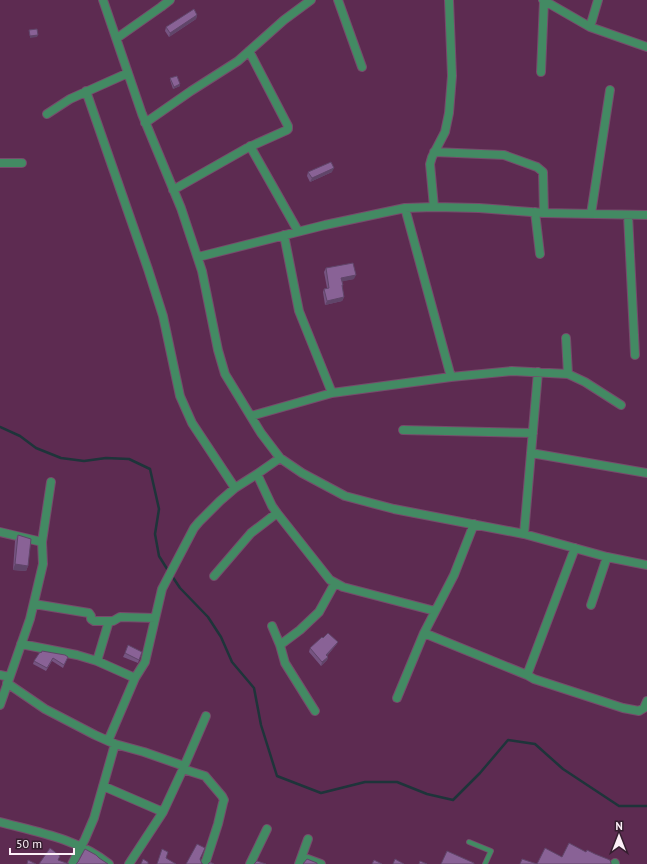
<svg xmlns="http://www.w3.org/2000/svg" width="647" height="864" font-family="'PT Sans',sans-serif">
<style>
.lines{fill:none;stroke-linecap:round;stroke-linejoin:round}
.stream{stroke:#1e343a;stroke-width:2.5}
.service-casing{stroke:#774b6c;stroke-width:6}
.minor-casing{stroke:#774b6c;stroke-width:10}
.service{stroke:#438a63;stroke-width:4.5}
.minor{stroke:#438a63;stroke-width:8}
.wall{fill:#765481}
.shaded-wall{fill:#604569}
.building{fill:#896296;stroke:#604569}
</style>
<rect width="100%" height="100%" fill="#5d2b51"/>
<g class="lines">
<!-- stream -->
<path class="stream" d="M0,427l20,9 16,12 25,10 23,3 22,-3 23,1 21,10 9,40 -4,25 4,22 10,16
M172,576l8,12 28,29 13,20 11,25 22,26 7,37 16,51 44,17 44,-11h32l30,12 26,6 27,-27 28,-33 27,4 28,25 56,37h28"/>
<!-- service casing -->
<g class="service-casing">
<path id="service" d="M469,842l22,9 -6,13"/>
</g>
<!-- minor casing -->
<g class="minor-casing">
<path id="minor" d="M103,0l39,114 39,94 21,63 16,79 7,24 36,59 19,25 22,15 43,23 49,13 130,25 83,23 40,8
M338,0l24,67
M543,0l47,27 57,20
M590,27l8,-27
M117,38l44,-31 9,-7
M541,72l3,-71
M86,91l62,178 15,47 17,80 12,27 43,65
M47,114l23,-15 58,-26
M145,123l46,-32 47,-30 46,-41 27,-20
M250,146l48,85
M434,152l70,3 33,12 6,5 1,41
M0,163h22
M173,190l74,-42 40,-18 1,-1v-3l-39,-75
M434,207l-4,-43 2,-7 13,-25 4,-19 3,-37 -3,-76
M405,208l46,169
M535,212l5,42
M591,214l19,-124
M628,215l7,140
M284,235l15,76 33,82
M198,257l127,-32 80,-17 29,-1 45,1 65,5 103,2
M566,338l2,36
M251,416l81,-23 119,-16 61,-6 56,3 17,8 36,23
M403,430l130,3
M531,453l116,20
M257,474l15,32 5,7 53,67 13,7 92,24
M0,532l42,10
M524,534l14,-162
M214,576l37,-43 26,-20
M34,604l55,9 2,3v3l3,2h19l7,-4 35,1
M591,605l16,-48
M272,626l8,19 5,18 30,48
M424,633l103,42 7,4 89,29 16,3 5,-3 3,-7
M21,644l56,11 20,6 38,17
M280,645l20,-15 19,-18 16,-29
M97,661l12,-40
M0,675l9,2
M527,675l48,-127
M7,683l38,26 50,26 20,9 29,8 40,14
M397,698l27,-65 30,-58 20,-51
M0,705l30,-86 13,-55 -1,-22 9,-60
M108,741l27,-63 10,-16 17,-73 32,-61 5,-6 21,-21 15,-13 22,-14 23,-16
M183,769l22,7 17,20 2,4 -1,3 -5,21 -12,37 -2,3
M103,786l60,26
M0,822c38,10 78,17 109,42
M302,857l19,7
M72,864l13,-25 9,-21 21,-74
M129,864l34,-52 20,-43 23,-53
M250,864l17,-35
M299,864l9,-25
M614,864l1,-1"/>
</g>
<!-- service -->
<use href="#service" class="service"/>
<!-- minor -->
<use href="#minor" class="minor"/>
</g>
<!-- wall -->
<path class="wall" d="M197,15l-1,4 -27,18 -4,-6 1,-4z
M170,78l10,8 -7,3 -3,-9z
M308,172h24l-22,10 -3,-6z
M326,268l28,11 -12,2 1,4 -1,1 2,11 -2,4 -17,4 -2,-13 1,-3 3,-1 -3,-16z
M18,535l10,31 -2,5 -13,-1 2,-29z
M323,638l15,4 -2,3 -9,11 1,1 -1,3 -6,6 -12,-14 1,-4z
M142,652l-4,11 -15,-6 2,-4z
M41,653l27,4 -5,11 -11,-7 -6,10 -13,-7 1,-3z"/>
<!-- shaded-wall -->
<path class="shaded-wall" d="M197,15l-1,4 -27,18 1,-4z
M38,35l-1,2 -7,1v-2z
M180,84v2l-7,3 1,-2z
M334,168l-2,4 -22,10 2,-4z
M356,275l-2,4 -14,3 1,-4z
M344,297l-2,4 -17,4 2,-4z
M15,564l13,2 -2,5 -13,-1z
M338,642l-2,3 -11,13 1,-3z
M328,657l-1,3 -6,6 1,-4z"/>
<!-- building -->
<path class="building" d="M194,9l3,6 -27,18 -4,-6z
M37,29l1,6 -8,1 -1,-6z
M177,76l3,8 -6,3 -4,-9z
M331,162l3,6 -22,10 -4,-6z
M353,263l3,12 -15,3 2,7h-1l2,12 -17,4 -3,-12 5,-1 -3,-20z
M18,535l13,4 -3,27 -13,-2z
M328,633l10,9 -12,13 2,2 -6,5 -12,-14 12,-11 1,1z
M128,645l14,7 -3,8 -14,-7z
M42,651l23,4 3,2 -4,8 -11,-7 -6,10 -13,-7 6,-9 1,1z
M569,843l17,9 1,-2 8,4 15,6 1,3v1h-91l2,-5 15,5 8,-16 17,9z
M197,844l8,4 -5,11 2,5h1h-17z
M50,848l10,8 -2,4 11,4h-30z
M85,849l11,6 3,3 9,6h-32l2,-2z
M162,849l6,3 -2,6 10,6h-19z
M447,851l27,12v1h-33z
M143,859l5,3v2h-7z
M307,859l10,4v1h-14z
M395,859l9,5h-11z
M28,860l8,4h-9z
M374,860l8,4h-10z
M257,861l9,3h-12z
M420,861l7,3h-8z
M210,862l4,2h-6z"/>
<!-- north arrow -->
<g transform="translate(619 836)" stroke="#351e2f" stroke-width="3" paint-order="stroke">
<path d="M0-3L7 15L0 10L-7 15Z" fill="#fdf0f8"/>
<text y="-6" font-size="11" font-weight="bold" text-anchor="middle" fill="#fdf0f8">N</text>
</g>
<!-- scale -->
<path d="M10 848v6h64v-6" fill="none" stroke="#fdf0f8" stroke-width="2"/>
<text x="16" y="848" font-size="12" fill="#fdf0f8" stroke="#351e2f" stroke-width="3" paint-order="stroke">50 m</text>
</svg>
